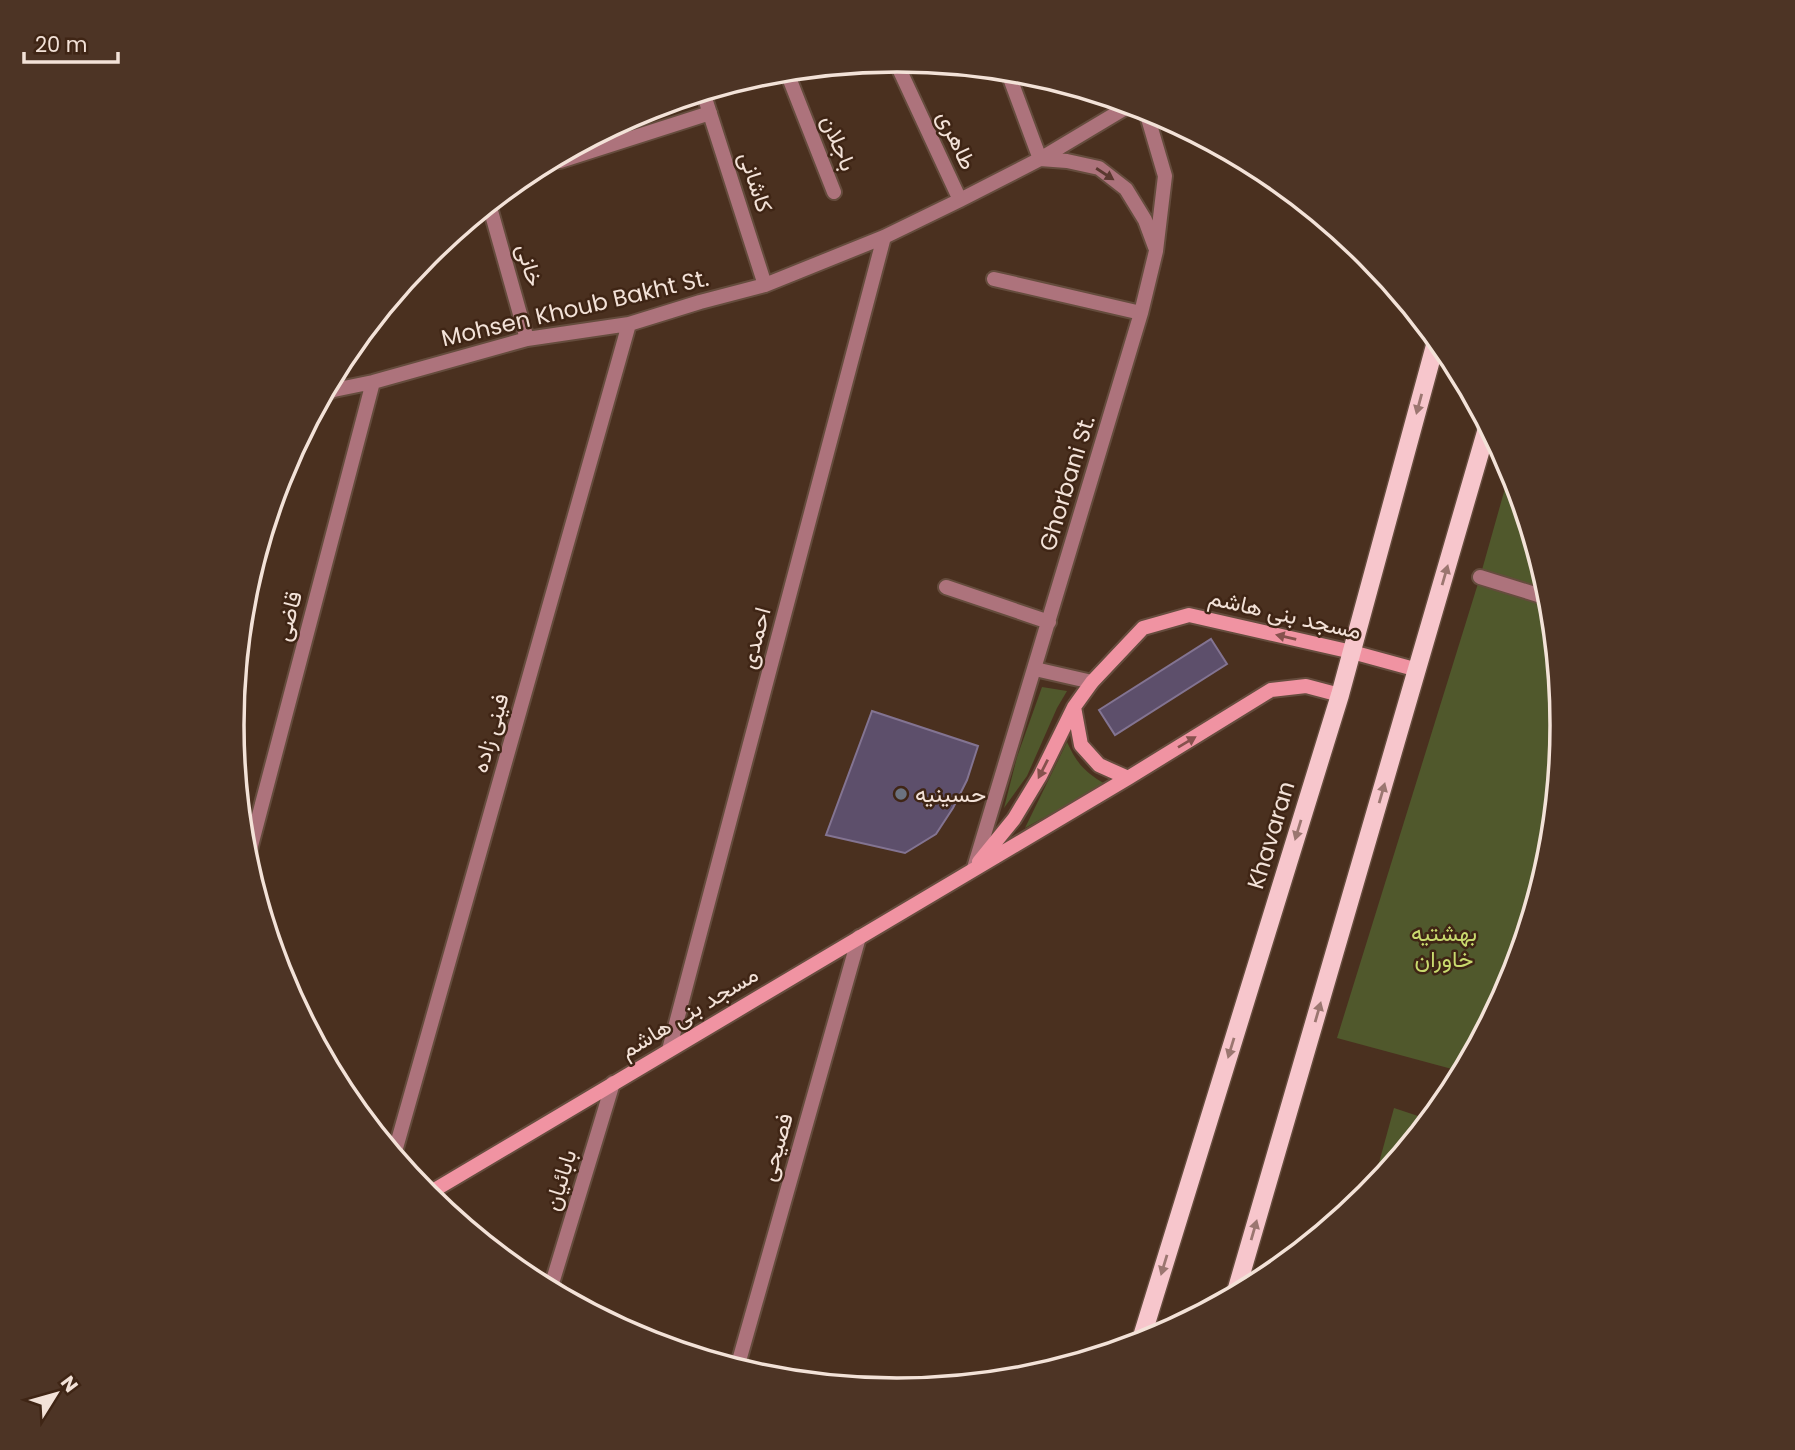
<svg xmlns="http://www.w3.org/2000/svg" width="1795" height="1450" font-family="Poppins,Vazirmatn,sans-serif">
<style>
.green{fill:#50582c}
.building{fill:#5d4f6b;stroke:#837492;stroke-width:2}
.lines{fill:none;stroke-linecap:round;stroke-linejoin:round}
.street-casing{stroke:#654c3d;stroke-width:18}
.secondary-casing{stroke:#654c3d;stroke-width:18}
.primary-casing{stroke:#654c3d;stroke-width:21}
.street{stroke:#ad737c;stroke-width:14}
.secondary{stroke:#f093a2;stroke-width:14}
.primary{stroke:#f7c6cc;stroke-width:18}
.oneway{fill:#5a382f}
.oneway2{fill:#9b7670}
.oneway3{fill:#86514d}
.worship-dot{fill:#6b7280;stroke:#3f2515;stroke-width:2.5}
.labels{text-anchor:middle;stroke-width:5;stroke-linejoin:round;paint-order:stroke}
.street-label{font-size:23px;fill:#f3e2d8;stroke:#3f2515}
.poi-label{font-size:23px;fill:#f3e2d8;stroke:#3f2515;text-anchor:start}
.park-label{font-size:23px;fill:#c9da6e;stroke:#3f2515}
.rim{fill:none;stroke:#f3e2d8;stroke-width:3.5}
</style>
<rect width="100%" height="100%" fill="#4a301f"/>
<!-- green -->
<path class="green" d="M1511,467l39,129 13,129 -13,130 -38,125 -49,92 -126,-34 143,-461z
M1042,687l25,4 -10,17 -30,68 -23,32 13,-51z
M1067,742c10,22 18,30 38,42l-80,44z
M1394,1108l36,12 -59,72z"/>
<!-- building -->
<path class="building" d="M1211,639l16,25 -112,71 -16,-25z
M872,711l106,35 -11,34 -14,28 -17,26 -31,19 -79,-18z"/>
<g class="lines">
<!-- street casing -->
<g class="street-casing">
<path id="street" d="M895,60l65,140
M786,70l48,122
M1007,70l33,89 27,2 32,7 27,21 19,31 10,27
M703,92l62,193
M560,161l150,-48
M489,204l38,135
M994,279l147,34
M324,394l10,-4 39,-8 154,-43 102,-15 71,-22 65,-17 119,-48 76,-37 80,-41 92,-55
M1480,577l71,22
M946,587l103,35
M1035,669l57,13
M247,861l126,-479
M974,868l167,-555 15,-62 9,-75 -20,-68
M669,1050l215,-813
M394,1155l235,-831
M550,1290l63,-207
M737,1368l122,-431"/>
</g>
<!-- secondary casing -->
<g class="secondary-casing">
<path id="secondary" d="M1074,707l7,38 18,20 29,13
M979,862l35,-43 26,-43 34,-69 18,-25 51,-54 46,-13 163,37 66,18
M426,1195l702,-417 143,-88 35,-4 34,9"/>
</g>
<!-- primary casing -->
<g class="primary-casing">
<path id="primary" d="M1235,1295l253,-870
M1140,1343l200,-648 97,-357"/>
</g>
<!-- street -->
<use href="#street" class="street"/>
<!-- secondary -->
<use href="#secondary" class="secondary"/>
<!-- primary -->
<use href="#primary" class="primary"/>
</g>
<!-- one-way arrows -->
<defs><path id="oneway-solid" d="M-6-.8H1V-3.2L6.5 0L1 3.2V.8H-6Z" transform="scale(1.75)"/></defs>
<use class="oneway" href="#oneway-solid" transform="translate(1105 174) rotate(33)"/>
<g class="oneway2">
<use href="#oneway-solid" transform="translate(1419 404) rotate(105)"/>
<use href="#oneway-solid" transform="translate(1445 575) rotate(-74)"/>
<use href="#oneway-solid" transform="translate(1382 793) rotate(-74)"/>
<use href="#oneway-solid" transform="translate(1298 830) rotate(107)"/>
<use href="#oneway-solid" transform="translate(1318 1012) rotate(-74)"/>
<use href="#oneway-solid" transform="translate(1231 1048) rotate(107)"/>
<use href="#oneway-solid" transform="translate(1254 1230) rotate(-74)"/>
<use href="#oneway-solid" transform="translate(1164 1265) rotate(107)"/>
</g>
<g class="oneway3">
<use href="#oneway-solid" transform="translate(1286 637) rotate(-167)"/>
<use href="#oneway-solid" transform="translate(1187 742) rotate(-31)"/>
<use href="#oneway-solid" transform="translate(1043 769) rotate(117)"/>
</g>
<!-- markers -->
<circle class="worship-dot" cx="901" cy="794" r="7"/>
<g class="labels">
<!-- street labels -->
<g class="street-label">
<text transform="translate(957 140) rotate(65)" y="8">طاهری</text>
<text transform="translate(839 143) rotate(68)" y="8">باجلان</text>
<text transform="translate(756 182) rotate(72)" y="8">کاشانی</text>
<text transform="translate(530 265) rotate(74)" y="8">خانی</text>
<text transform="translate(575 308) rotate(-13)" y="8">Mohsen Khoub Bakht St.</text>
<text transform="translate(1067 483) rotate(-73)" y="8">Ghorbani St.</text>
<text transform="translate(1285 614) rotate(13)" y="8">مسجد بنی هاشم</text>
<text transform="translate(288 616) rotate(-75)" y="8">قاضی</text>
<text transform="translate(755 638) rotate(-75)" y="8">احمدی</text>
<text transform="translate(490 733) rotate(-74)" y="8">فینی زاده</text>
<text transform="translate(1271 835) rotate(-73)" y="8">Khavaran</text>
<text transform="translate(689 1012) rotate(-31)" y="8">مسجد بنی هاشم</text>
<text transform="translate(776 1147) rotate(-74)" y="8">فصیحی</text>
<text transform="translate(560 1180) rotate(-73)" y="8">بابائیان</text>
</g>
<!-- poi labels -->
<g class="poi-label">
<text x="915" y="802">حسینیه</text>
</g>
<!-- park labels -->
<g class="park-label">
<text x="1444" y="941">بهشتیه<tspan x="1444" dy="26">خاوران</tspan></text>
</g>
</g>
<!-- crop -->
<path d="M0 0H1795V1450H0ZM244 725a653 653 0 1 1 1306 0a653 653 0 1 1-1306 0Z" fill="#4d3425" fill-rule="evenodd"/>
<path class="rim" d="M244 725a653 653 0 1 1 1306 0a653 653 0 1 1-1306 0Z"/>
<!-- north arrow -->
<g transform="translate(56 1394) rotate(53)" stroke="#3f2515" stroke-width="5" paint-order="stroke">
<path d="M0-5L12 26L0 18L-12 26Z" fill="#f3e2d8"/>
<text y="-10" font-size="19" font-weight="bold" text-anchor="middle" fill="#f3e2d8">N</text>
</g>
<!-- scale -->
<path d="M24 52v10h94v-10" fill="none" stroke="#f3e2d8" stroke-width="3.5"/>
<text x="35" y="52" font-size="21" fill="#f3e2d8" stroke="#3f2515" stroke-width="5" paint-order="stroke">20 m</text>
</svg>
